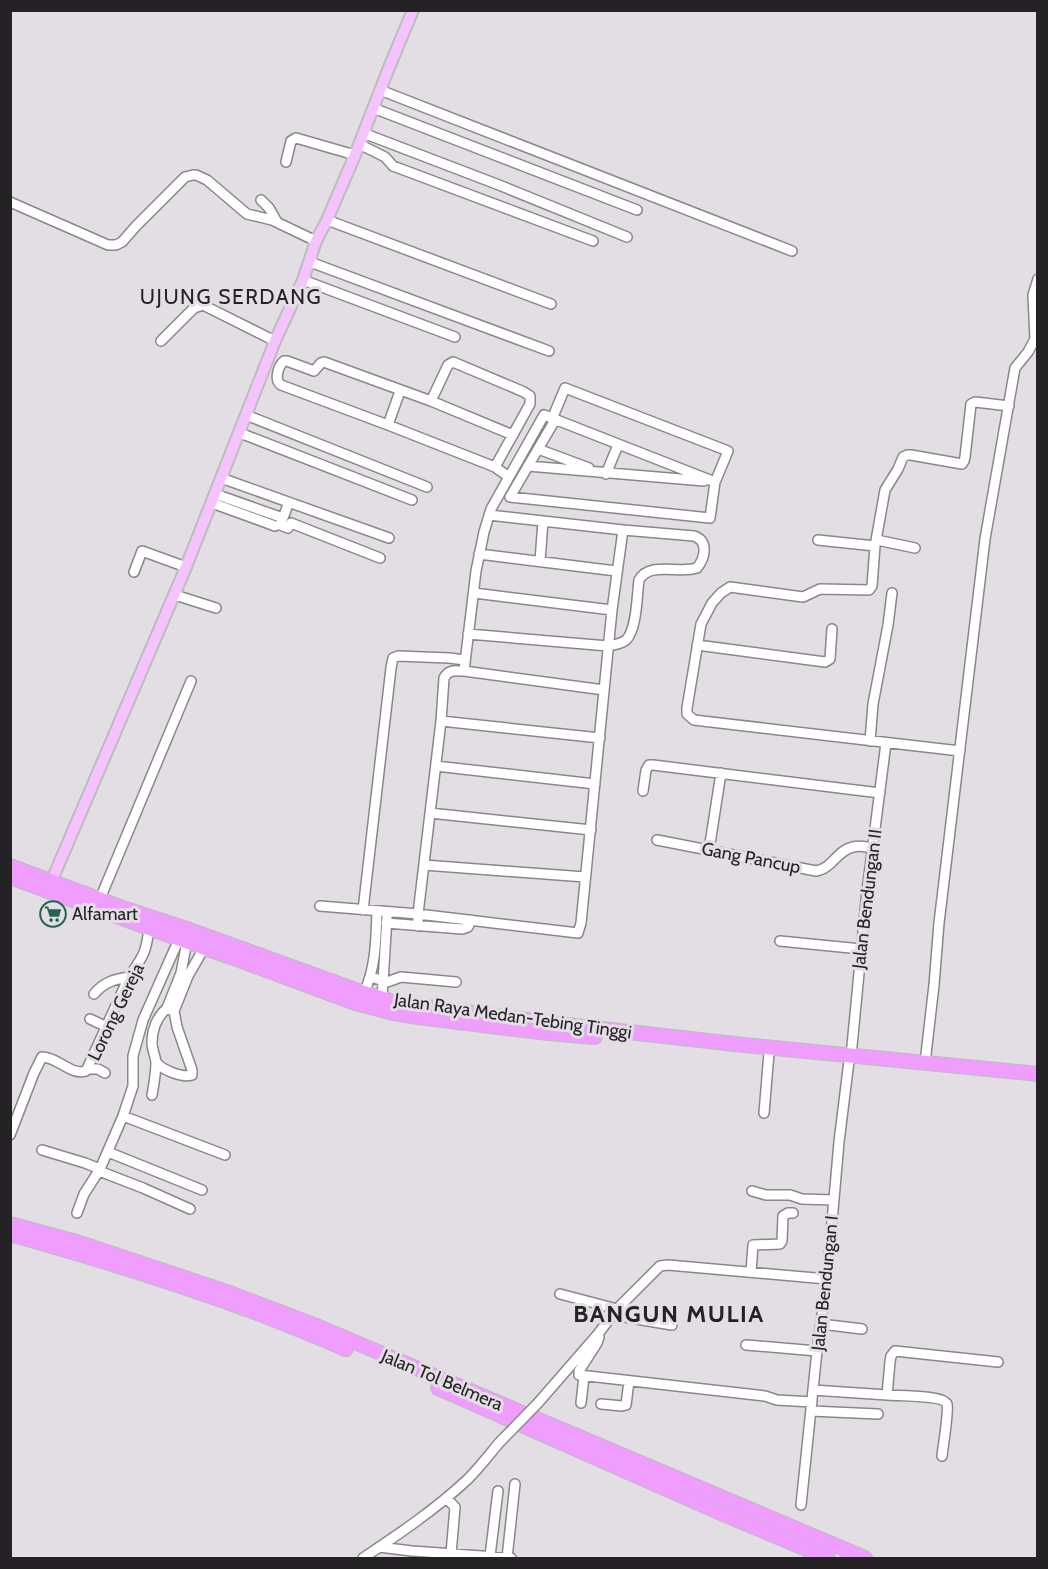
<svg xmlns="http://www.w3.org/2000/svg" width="1048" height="1569" font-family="Cabin,sans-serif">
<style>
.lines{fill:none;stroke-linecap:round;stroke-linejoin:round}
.minor-casing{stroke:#8b868c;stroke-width:12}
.major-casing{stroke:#bdbdbd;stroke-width:14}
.highway-casing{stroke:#bdbdbd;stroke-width:16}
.minor{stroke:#fff;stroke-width:9}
.major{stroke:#f5c4fe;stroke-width:10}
.highway{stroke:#ef9dfe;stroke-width:14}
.minor-bridge-casing{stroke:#8b868c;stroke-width:12;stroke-linecap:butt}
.minor-bridge{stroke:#fff;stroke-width:9}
.labels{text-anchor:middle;stroke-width:6;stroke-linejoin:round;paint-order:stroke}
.street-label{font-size:18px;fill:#242224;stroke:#e3dee4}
.poi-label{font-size:18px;fill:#242224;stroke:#e3dee4;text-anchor:start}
.quarter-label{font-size:21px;letter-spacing:1.5px;fill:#242224;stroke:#e3dee4}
.district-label{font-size:24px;font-weight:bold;letter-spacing:1.5px;fill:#242224;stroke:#e3dee4}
</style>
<rect width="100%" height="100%" fill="#e3dee4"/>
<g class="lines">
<!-- minor casing -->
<g class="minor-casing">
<path id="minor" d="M380,90l412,161
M373,108l264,102
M363,133l136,52 128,52
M359,144l26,13 8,9 200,75
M286,162l5,-21 5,-3 59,17
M261,200l8,8 8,14
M10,202l98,43h8l6,-3 14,-16 49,-49 8,-2h3l11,5 40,34 25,6 44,21
M327,220l224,84
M310,262l239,89
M303,280l152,57
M161,341l33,-33 9,-3 72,36
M431,401l82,34
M246,415l181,72
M552,419l13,-31 163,63 -12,29
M555,420l-45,77 200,21 5,-36
M388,425l12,-34
M240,433l172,67
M538,449l51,19
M528,466l176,15
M495,467l35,-63v-8l-6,-4 -71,-30 -5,3 -17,36 -107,-39 -3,1 -7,8 -27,-10h-3c-6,5 -10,19 -3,24l107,40 107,42 14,10 -18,32 -7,23 -8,39 -12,100c-9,0 -15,-2 -20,7l-3,43 -23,193 160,19 3,-10 31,-313 11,-80
M606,474l12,-29
M509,477l35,-62 171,67
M221,478l168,60
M215,494l68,24 6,-16
M212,503l63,23
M283,518l-3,7 8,3 3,-5 89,35
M818,540l57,6
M877,540l38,8
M479,554l137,17
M540,561l3,-40
M134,572l8,-21 44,16
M474,593l138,17
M175,595l41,13
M468,634l140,12c6,-1 13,-2 18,-6 11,-10 11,-46 13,-60 11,-19 40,-6 58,-12 8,-10 12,-27 -3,-32l-71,-6 -134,-15
M697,645l128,17 5,-3 2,-30
M464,671l140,19
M441,721l159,17
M870,741l3,-37 15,-79 4,-32
M960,751l-266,-31 -7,-6v-6l14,-84 11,-21 9,-10 9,-6 73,10 17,-8 49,1 3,-4 3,-40 10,-56 13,-21 5,-12 4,-2h4l51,9 2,-3 1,-4 6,-53 4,-2 34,4
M436,766l159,18
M643,791l3,-21 3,-5h4l227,28
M430,813l161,17
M657,840l159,31c16,-2 21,-21 37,-24 6,-2 13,0 20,1
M709,850l12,-77
M424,865l161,12
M100,899l91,-218
M320,906l98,8v12
M363,910l28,-242 2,-10 5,-2 51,2 16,2
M386,923l76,6 6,-2 3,-7
M780,941l81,8
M371,977l16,5 14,-5 55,5
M364,993c12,-26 12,-54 13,-82
M94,994c10,-12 21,-15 35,-17
M382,998l5,-81
M167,1008l14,-35 6,-32
M90,1019l17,8
M851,1056l16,-165 19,-148
M156,1062c6,8 26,16 36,13v-5l-15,-43 -3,-16 14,-35 16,-28
M925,1063l9,-78 5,-62 46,-384 30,-171 13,-16 7,-13 -2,-44 5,-16
M88,1069h10l7,4
M152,1095c2,-11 4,-22 4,-33 -1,-7 -4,-13 -4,-19 0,-14 5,-26 15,-35l7,3
M764,1113l5,-60
M123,1116l102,39
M10,1135l24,-62 8,-16c16,0 29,19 44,14l43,-94c14,-21 17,-23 20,-49
M42,1150l43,13 15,6
M108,1152l94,38
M99,1171l44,17 47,21
M752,1191l14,4h24l12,4 32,1
M77,1213l7,-19 16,-25 23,-53 10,-30v-30l10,-36 36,-81
M751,1272l2,-27 27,-1 2,-3 1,-25 5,-3h5
M560,1294l57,15
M613,1315l59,10
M821,1324l41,5
M599,1337l-2,6 -18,28v4l186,21 12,4 35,2
M746,1345l71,6
M813,1390l74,5 3,-33 1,-6 4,-5 103,11
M887,1395c10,1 56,0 60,9 2,7 -4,42 -5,52
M538,1403l60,-69 19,-25 43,-43 8,-1 159,14
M581,1403l3,-27
M601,1404l21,2 4,-1 3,-24
M811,1411l67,3
M446,1498l9,9 -4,47
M801,1505l16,-154 10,-72 12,-137 10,-81
M379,1547l33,4 99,7
M490,1556l8,-65
M363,1558c36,-24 73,-49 105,-79 11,-11 21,-24 31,-36
M507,1558l8,-74"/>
</g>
<!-- major casing -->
<g class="major-casing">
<path id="major" d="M52,880l134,-313 89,-226 28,-61 13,-39 11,-21 28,-65 33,-85 25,-60"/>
</g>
<!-- highway casing -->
<g class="highway-casing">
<path id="highway" d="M10,866l113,42 61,20 180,65 32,10 153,20 195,22 294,29
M10,877l139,51 90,32 116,43 39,10 24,4 130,16 47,4
M10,1224l70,19 147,49 92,35 546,231
M10,1234c82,23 163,48 242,77 31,12 63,25 94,38
M438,1388l285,126 105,44"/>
</g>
<!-- minor -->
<use href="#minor" class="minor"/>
<!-- major -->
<use href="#major" class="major"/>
<!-- highway -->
<use href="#highway" class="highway"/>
<!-- minor-bridge casing -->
<g class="minor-bridge-casing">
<path id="minor-bridge" d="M499,1443l39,-40"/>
</g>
<!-- minor-bridge -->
<use href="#minor-bridge" class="minor-bridge"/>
</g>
<!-- icons -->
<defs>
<g id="supermarket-ring" transform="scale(1.35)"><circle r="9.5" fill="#e3dee4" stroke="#236351" stroke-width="1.5"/><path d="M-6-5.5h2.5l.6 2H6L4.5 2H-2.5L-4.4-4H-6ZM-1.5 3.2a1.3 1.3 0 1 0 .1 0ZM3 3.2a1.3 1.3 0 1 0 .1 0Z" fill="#236351"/></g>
</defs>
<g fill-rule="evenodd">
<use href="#supermarket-ring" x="53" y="914"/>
</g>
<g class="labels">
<!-- street labels -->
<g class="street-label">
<text transform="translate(751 858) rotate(11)" y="6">Gang Pancup</text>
<text transform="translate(867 899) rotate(-83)" y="6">Jalan Bendungan II</text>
<text transform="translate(116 1012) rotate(-64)" y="6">Lorong Gereja</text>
<text transform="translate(513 1016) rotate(8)" y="6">Jalan Raya Medan-Tebing Tinggi</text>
<text transform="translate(825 1283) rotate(-84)" y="6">Jalan Bendungan I</text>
<text transform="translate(442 1380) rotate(23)" y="6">Jalan Tol Belmera</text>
</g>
<!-- poi labels -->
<g class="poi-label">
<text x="72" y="920">Alfamart</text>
</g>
<!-- quarter labels -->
<g class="quarter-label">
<text x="231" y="304">UJUNG SERDANG</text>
</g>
<!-- district labels -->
<g class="district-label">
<text x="669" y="1322">BANGUN MULIA</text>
</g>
</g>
<!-- border -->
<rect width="1048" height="1569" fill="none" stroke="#242224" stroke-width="24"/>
</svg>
